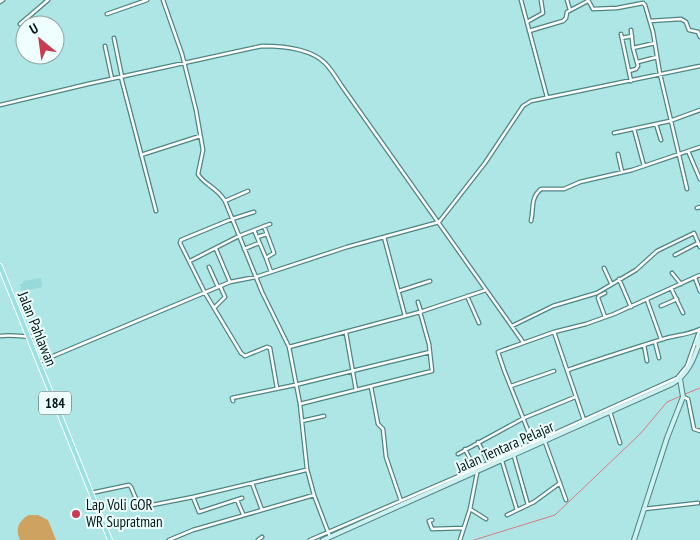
<svg xmlns="http://www.w3.org/2000/svg" width="700" height="540" font-family="'PT Sans Narrow',sans-serif">
<style>
.built{fill:#98d9d9}
.green{fill:#cea261}
.lines{fill:none;stroke-linecap:round;stroke-linejoin:round}
.stream{stroke:#d97a81;stroke-width:1}
.street-casing{stroke:#4e8484;stroke-width:5}
.secondary-casing{stroke:#4e8484;stroke-width:6}
.primary-casing{stroke:#fff;stroke-width:6}
.street{stroke:#fff;stroke-width:2.5}
.secondary{stroke:#cdf0f0;stroke-width:4}
.primary{stroke:#9be1e2;stroke-width:4}
.poi-dot{fill:#ca3a52;stroke:#eefffe;stroke-width:2}
.labels{text-anchor:middle;stroke-width:4;stroke-linejoin:round;paint-order:stroke}
.shield{fill:#eefffe;stroke:#485c5c;stroke-width:1}
.shield-label{font-size:14px;font-weight:bold;fill:#011616}
.street-label{font-size:15px;fill:#011616;stroke:#eefffe}
.poi-label{font-size:15px;fill:#011616;stroke:#eefffe;text-anchor:start}
</style>
<rect width="100%" height="100%" fill="#aee6e6"/>
<!-- built -->
<path class="built" d="M41,278l1,9 -17,4v-1h-4l-1,-6h3v-3z"/>
<!-- green -->
<path class="green" d="M29,515h9l10,5 8,20h-36c-5,-11 -2,-19 9,-25z"/>
<g class="lines">
<!-- stream -->
<path class="stream" d="M685,394l15,-6
M474,540l81,-25 86,-82 26,-31 14,-6"/>
<!-- street casing -->
<g class="street-casing">
<path id="street" d="M163,0l19,54 14,56 7,40 -5,24c6,11 18,12 27,27l37,91 27,55 11,57 7,65 7,26 16,42
M521,0l26,97
M567,0l3,10
M588,0l5,9 24,-1 26,-5 2,2 8,27 7,42 27,115
M0,2l3,-2
M107,14l40,-14
M650,21l31,-2 5,3 3,8 9,2 2,5
M527,22l16,-9 -2,-13
M20,24l28,-24
M529,31l34,-10 3,-3 1,-6 21,-11
M621,34l10,47
M114,38l8,39
M622,38l10,-2
M105,46l7,33
M633,48l22,-5
M638,62l19,-5
M629,71l7,-2 2,-3 -5,-18 -2,-18
M121,77l35,134
M0,105l88,-21 174,-38c19,0 48,2 63,17 6,6 11,14 16,22l182,257
M656,124l5,16
M634,129l10,37
M614,133l56,-12 30,-11
M688,151l12,28
M618,154l4,18
M141,155l59,-19
M225,201l23,-10
M697,208l3,-1
M254,212l-22,7 -51,21 -1,3 25,50 36,60 4,3 22,-9 3,1 7,40
M531,221c3,-12 -1,-23 10,-32h23l16,-7 52,-12 68,-23
M264,226l10,27 -8,5 5,14
M254,230l12,28
M257,237l10,-3
M384,237l21,79
M216,249l14,33
M244,249l15,-6
M675,255l23,-12
M190,261l49,-25 31,-12
M209,267l9,20
M604,268l7,15
M672,273l9,11
M695,278l5,13
M619,279l12,28
M671,288l12,25
M399,291l31,-10
M467,296l12,27
M647,300l14,39
M418,302l3,10
M661,306l16,-7
M214,308l11,-11 -5,-11
M605,317l-7,-19 1,-2 6,-3
M512,326l41,-20 44,-13 39,-23 21,-19 35,-17 2,-1 6,14
M554,332l30,88
M346,333l10,57
M0,336c13,-2 26,2 40,0
M655,342l4,16
M644,345l3,16
M289,347l131,-35 66,-22
M39,362l191,-80 26,-5 91,-30 92,-25 46,-59 38,-57 8,-5 169,-35
M568,370c31,-11 63,-21 95,-31 13,-4 25,-4 37,-10
M511,386l43,-15
M371,387l7,37 5,5 3,28 15,44
M683,397l5,2 6,30 6,2
M233,401l-1,-3 63,-13 135,-33
M300,404l132,-33 -3,-27 -9,-32
M610,412l10,31
M302,421l22,-5
M478,442l11,21
M545,442l21,58
M533,443l-29,-73 -6,-18 56,-20 32,-8 28,-10 86,-39
M458,454l66,-36 51,-21
M514,456l14,49
M502,461l15,49
M252,483l10,27
M91,493l38,-8 2,2 8,19 3,1 51,-10 113,-27
M193,497l6,15 43,-14
M237,500l6,14
M470,509l16,10
M644,509l54,-6
M507,515l27,-13 26,-19
M432,520l-3,1 3,8 32,-1
M169,540l24,-10 121,-35
M258,540l4,-3
M310,540l165,-71 202,-91 10,-12 13,-37
M460,540l10,-31 7,-36 -12,-24"/>
</g>
<!-- secondary casing -->
<g class="secondary-casing">
<path id="secondary" d="M696,343l4,-7
M323,540l349,-156c17,-10 22,-26 28,-43
M634,540l33,-102 16,-41 -3,-18"/>
</g>
<!-- primary casing -->
<g class="primary-casing">
<path id="primary" d="M0,266l110,274"/>
</g>
<!-- street -->
<use href="#street" class="street"/>
<!-- secondary -->
<use href="#secondary" class="secondary"/>
<!-- primary -->
<use href="#primary" class="primary"/>
</g>
<!-- markers -->
<circle class="poi-dot" cx="76" cy="514" r="5"/>
<g class="labels">
<!-- shield labels -->
<rect class="shield" x="39" y="391.5" width="32" height="23" rx="4"/>
<g class="shield-label">
<text x="55" y="408">184</text>
</g>
<!-- street labels -->
<g class="street-label">
<text transform="translate(37 329) rotate(68)" y="5">Jalan Pahlawan</text>
<text transform="translate(505 447) rotate(-24)" y="5">Jalan Tentara Pelajar</text>
</g>
<!-- poi labels -->
<g class="poi-label">
<text x="86" y="510">Lap Voli GOR<tspan x="86" dy="17">WR Supratman</tspan></text>
</g>
</g>
<!-- north arrow -->
<g transform="translate(40 40) rotate(331)"><circle r="24" fill="#eefffe" stroke="#8fa2a1"/>
<path d="M0-4L9 19L0 12L-9 19Z" fill="#ca3a52"/>
<text y="-8" font-size="14" font-weight="bold" text-anchor="middle" fill="#011616">U</text>
</g>
</svg>
